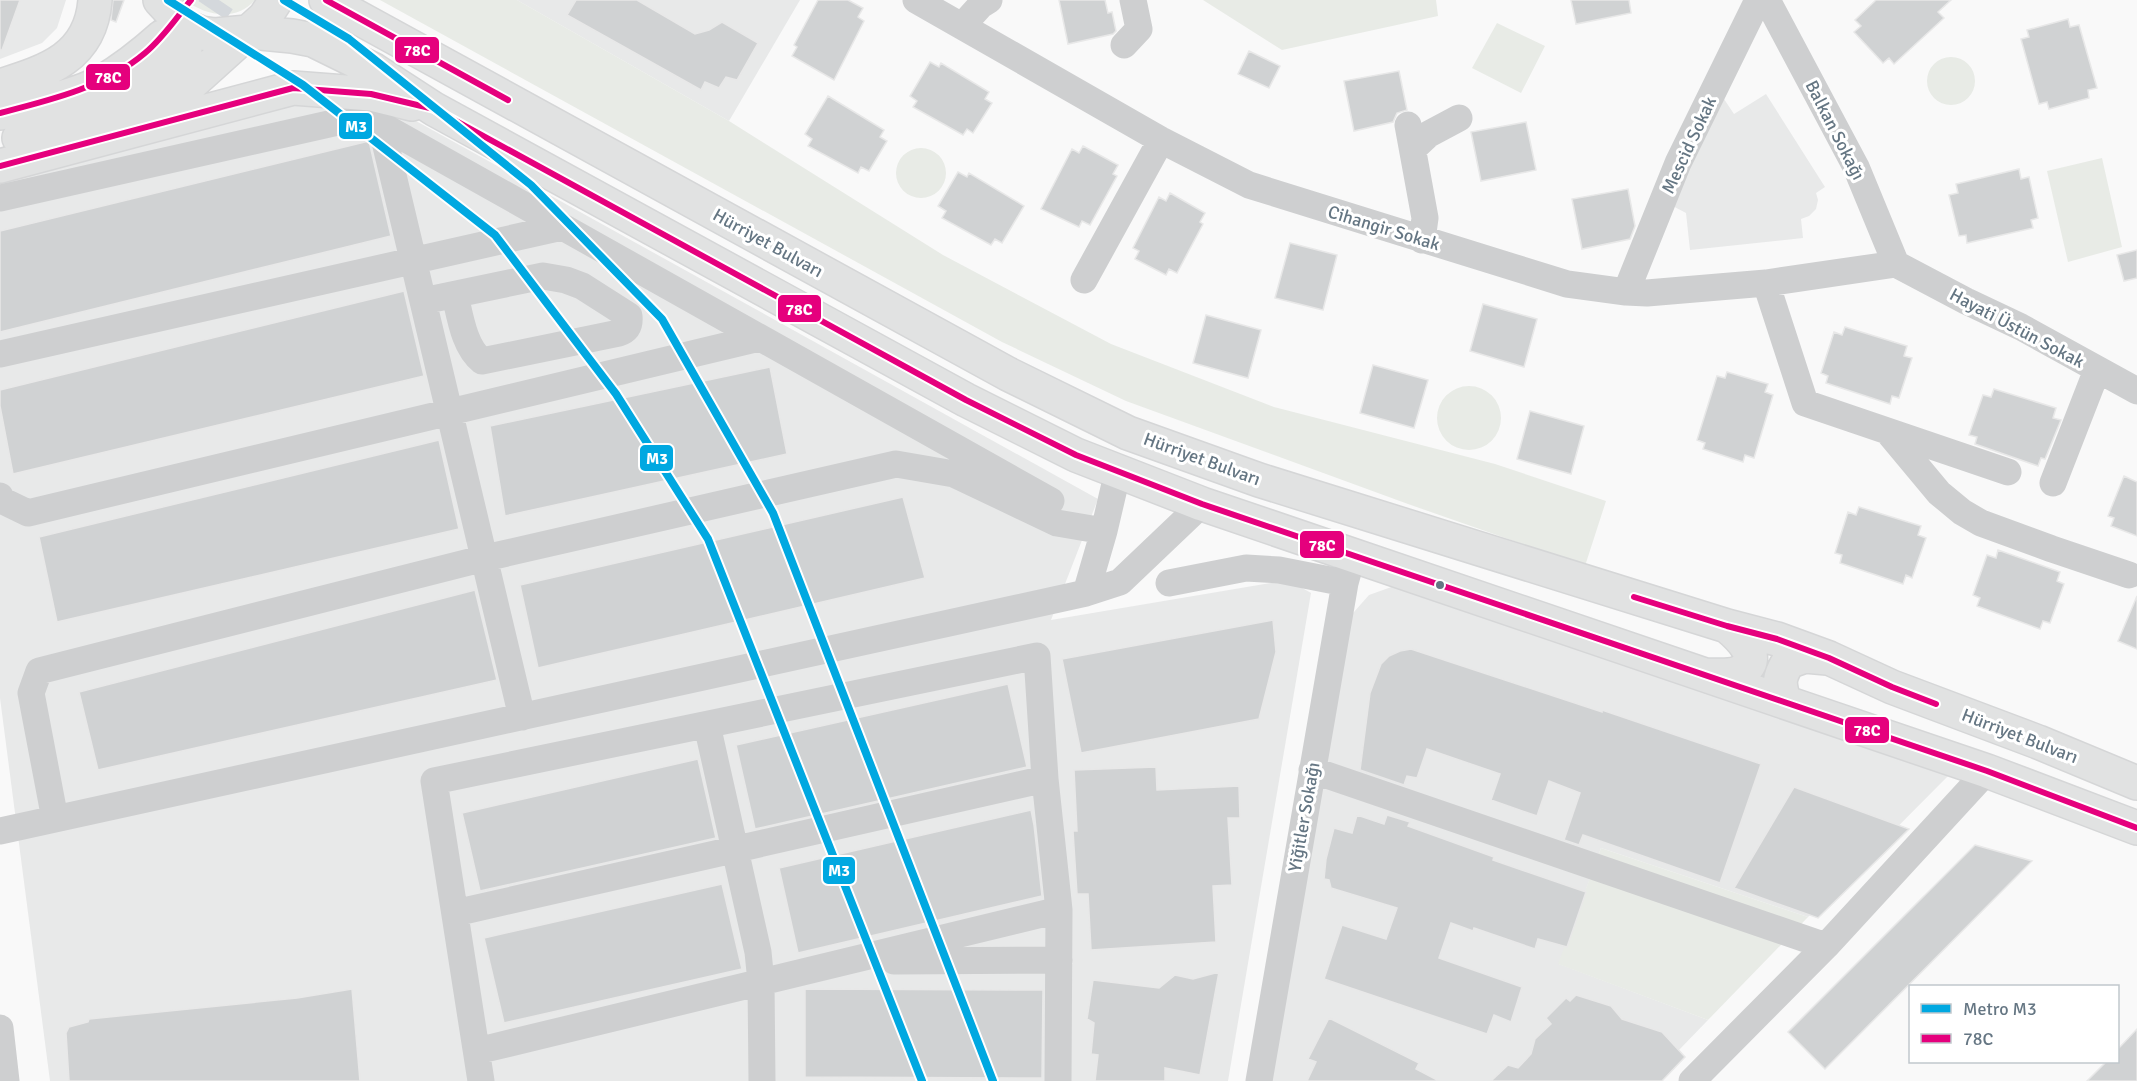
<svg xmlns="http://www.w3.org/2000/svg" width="2137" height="1081" font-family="Signika,sans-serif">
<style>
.built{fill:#e8e9e9}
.green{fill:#e8ebe6}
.building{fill:#d0d2d3;stroke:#e8e8e8;stroke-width:1.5}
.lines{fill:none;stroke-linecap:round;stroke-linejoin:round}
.major-tunnel{stroke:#d4d8dc;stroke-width:33;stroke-dasharray:33 16;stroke-linecap:butt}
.major-casing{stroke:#d5d6d7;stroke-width:36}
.minor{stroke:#cecfd0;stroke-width:27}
.major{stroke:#e1e2e2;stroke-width:33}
.bus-1-casing{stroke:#fff;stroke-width:10}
.bus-1{stroke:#e5007d;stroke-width:6}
.metro-1-casing{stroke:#fff;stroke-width:12}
.metro-1{stroke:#00a8e1;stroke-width:8}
.bus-dot{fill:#657683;stroke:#fff;stroke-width:2}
.labels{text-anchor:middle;stroke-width:6;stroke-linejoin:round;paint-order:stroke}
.street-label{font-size:18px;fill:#657683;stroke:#fff}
.line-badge{stroke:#fff;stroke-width:2}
.badge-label{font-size:16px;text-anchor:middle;font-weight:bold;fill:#fff}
</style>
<rect width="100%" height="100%" fill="#f9f9f9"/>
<!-- built -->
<path class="built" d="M0,0h66l-9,28 -15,15 -42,16z
M517,0h283l-71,121z
M295,92l112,24 691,383 -47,121 237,-40 23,13 -83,488h-1178l-50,-383v-514z
M1766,94l59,93 -9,6 2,7 -2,9 -7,7 -8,3 2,19 -113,12 -4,-37 -19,-10 57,-104 10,15z
M1397,585l553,189 -142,143 -207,-69 -42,116 149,56 -59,61h-394l91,-460 23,-26z"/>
<!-- green -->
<path class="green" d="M185,0h70c-19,22 -49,16 -70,0z
M380,0h137l212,121 214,134 168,89 163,63 221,57 111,37 -21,65 -177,-62 -282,-103 -124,-59z
M1203,0h233l2,16 -156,34z
M1497,23l48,23 -24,47 -49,-25z
M1927 81a24 24 0 1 1 48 0a24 24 0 1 1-48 0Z
M896 173a25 25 0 1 1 50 0a25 25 0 1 1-50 0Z
M2102,158l20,89 -54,15 -21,-91z
M1437 418a32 32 0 1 1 64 0a32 32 0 1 1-64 0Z
M1601,848l207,69 -100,103 -150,-56z"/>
<!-- building -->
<path class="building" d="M0,0h20l-18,50h-2z
M113,0h11l-8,22 -5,-2z
M576,0h61l58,34 14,-4 13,-8 36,21 -21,37 -11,-3 -7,11 -14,-6 -4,8 -134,-75z
M818,0h30l15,8 -5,9 6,4 -30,59 -42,-24 5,-9 -3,-2z
M1059,0h46l3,13 4,-1 4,19 -3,3 -45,10z
M1571,0h58l2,13 -55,11z
M1876,0h75l-13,12 6,6 -50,46 -5,-6 -6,5 -29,-31 7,-6 -6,-6z
M2068,19l2,8 9,-2 18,63 -9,2 1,8 -40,11 -2,-7 -8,2 -18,-65 8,-2 -2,-7z
M1249,51l31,15 -11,22 -31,-14z
M930,62l9,5 2,-4 48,29 -4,7 7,4 -19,30 -6,-4 -4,6 -50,-28 4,-6 -7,-5z
M1399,71l8,39 -10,3 -4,9 -39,9 -10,-50z
M828,96l56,34 -4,7 7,4 -18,30 -8,-4 -3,6 -50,-27 4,-7 -7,-5z
M1526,122l10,48 -55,11 -10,-49z
M369,141l22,95 -391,96v-101z
M1083,146l35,19 -5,9 4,2 -27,49 -8,-4 -3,6 -38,-18 31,-60 7,4z
M2019,169l2,10 8,-2 9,41 -7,2 2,8 -66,15 -1,-8 -7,1 -10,-41 9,-2 -2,-9z
M958,172l9,5 2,-4 55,33 -22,37 -7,-4 -4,6 -49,-27 4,-7 -8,-5z
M1628,189l7,37 -5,13 -48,10 -10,-50z
M1170,193l35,20 -5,9 3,2 -26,49 -8,-4 -3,6 -31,-16 4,-8 -6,-3 26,-51 7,4z
M1290,243l47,12 -14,55 -48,-12z
M2137,250v28l-13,3 -7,-26z
M404,291l20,85 -411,98 -13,-68v-16z
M1483,304l54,15 -13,48 -54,-16z
M1206,315l55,15 -13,48 -55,-15z
M1845,327l62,19 -3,10 8,2 -13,40 -7,-2 -2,8 -64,-21 2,-7 -7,-3 13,-41 8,3z
M1373,365l55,15 -14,48 -54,-15z
M770,367l17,87 -282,62 -15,-90z
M1727,372l41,12 -3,8 8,3 -19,63 -9,-3 -2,7 -40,-13 2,-6 -8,-3 20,-64 8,2z
M1994,389l62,19 -3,10 8,2 -16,39 -4,-1 -3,8 -63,-22 2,-7 -8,-2 14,-40 8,2z
M1530,411l54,15 -13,48 -54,-15z
M439,440l20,89 -402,93 -18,-85z
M2124,476l13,6v54l-26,-10 3,-8 -6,-2z
M903,497l22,81 -387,90 -18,-83z
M1859,507l62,19 -3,9 8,3 -14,40 -6,-3 -3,9 -63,-21 2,-8 -7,-2 13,-41 8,3z
M1998,550l62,22 -3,9 7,3 -14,39 -7,-2 -3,8 -63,-23 3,-8 -7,-3 14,-40 9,3z
M475,590l22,90 -399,90 -19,-78z
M2137,596v53l-19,-8z
M1273,620l3,32 -17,67 -178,34 -19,-94z
M1411,649l191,63v-2l159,54 -41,119 -137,-48 -4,10 -15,-5 16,-47 -31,-12 -12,35 -46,-16 9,-26 -73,-25 -10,29 -10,-2 -3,9 -44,-15 10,-77 11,-29 8,-8 11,-5z
M1008,684l19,83 -272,62 -19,-84z
M698,759l18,79 -236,53 -18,-78z
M1156,767l1,23 82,-4 1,32h-12l4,67 -19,1 3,56 -125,8 -3,-56h-11l-4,-63h4l-3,-61z
M1794,787l115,42 -91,89 -84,-30z
M1031,810l3,15 8,71 -244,57 -19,-85z
M1357,815l27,9 3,-9 23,7 -2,4 86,31 -1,3 93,32 -19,55 -29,-8 -3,10 -61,-21 -1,3 -22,-8 -12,35 83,29 -11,35 -17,-7 -7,19 -163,-55 18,-54 44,14 11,-31 -66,-20 -2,-8 -5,-1 2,-20 8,-31 18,5z
M1975,845l57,16 -207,208 -37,-37z
M722,884l20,85 -238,54 -20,-85z
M1219,972l-19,103 -35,-7v13h-70l3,-26 -7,-1 3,-31 -7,-4 6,-39 66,8 16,-13 18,4z
M352,989l8,92h-291l-3,-48 3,-6 19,-5 1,-3 208,-21z
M805,989l238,1 -1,88 -237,-1z
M1576,995l35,11 11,13 40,13 23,25 -23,24h-171l17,-16 10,3 13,-14 4,-15 16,-15 -5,-6 20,-20 4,3z
M1329,1018l90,45 -3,6 23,12h-132l9,-19 -8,-3z
M2137,1029v52h-50l19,-19h12v-13z"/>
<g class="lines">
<!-- major-tunnel -->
<path class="major-tunnel" d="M162,37l29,-37
M185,51l34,-51"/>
<!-- major casing -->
<g class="major-casing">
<path id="major" d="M160,0l24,26 17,7 14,2 33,-3 44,4 21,4 61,30 60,39 532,291 110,55 126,49 785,267 150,57
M326,0l682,374 120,59 131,47 468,146 50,13 52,19 63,29 146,55 99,41
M0,86c48,-15 91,-29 95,-86
M0,113c33,-9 72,-15 102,-31 22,-13 41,-28 60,-45
M143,119l31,-20 91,-82 11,-17
M19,138l90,-29 41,-26 35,-32
M0,166l293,-78 78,6 41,10
M1706,675c10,0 24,2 34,-3 25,-13 -1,-36 -13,-46
M1784,701c-5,-18 -6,-22 4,-39l17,-6 22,2"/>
</g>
<!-- minor -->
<path class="minor" d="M916,0l245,140 88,45 318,99 59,8 21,1 119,-10 130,-19
M1767,0l89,167 40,97
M962,26l19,-21 8,-5
M1124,45l15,-16 -6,-29
M381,125l141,592
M1408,125l17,93 -3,22
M1413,149l16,-15 30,-16
M0,198l351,-79 30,6 670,376
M1896,264l70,37 55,26 116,64
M1084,280l77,-140
M1766,283l39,120 203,69
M1626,292l52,-129 80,-163
M423,301l120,-25 23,4 16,6 47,30c1,10 -1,14 -10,17l-137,28c-18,-14 -22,-45 -27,-66
M0,354l562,-127
M1889,433l50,60 23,19 19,11 71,26 77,26
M2053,483l44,-113
M0,496l1,4 27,13 731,-175
M1169,583l77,-15 33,2 66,13
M1086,593l18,-62 14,-60
M707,725l51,227 3,30 1,99
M1312,770l514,176
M55,819l-24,-126 8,-22 446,-113 411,-94 58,10 103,49 47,8
M0,831l1086,-238 34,-11 82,-78
M455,913l590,-134
M894,961l165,-1
M0,1028l6,53
M477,1051l582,-141
M481,1081l-47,-300 603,-125 8,123 14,131 -1,171
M1259,1081l86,-498 8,-29
M1692,1081l134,-135 161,-175"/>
<!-- major -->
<use href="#major" class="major"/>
<!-- bus-1 casing -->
<g class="bus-1-casing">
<path id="bus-1" d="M326,0l182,100
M0,113c51,-13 105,-26 145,-60 19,-16 31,-35 46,-53
M0,166l293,-78 78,6 63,15 532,291 110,55 126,49 785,267 150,57
M1634,597l93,29 50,13 52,19 63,29 44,17"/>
</g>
<!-- bus-1 -->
<use href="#bus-1" class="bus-1"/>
<!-- metro-1 casing -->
<g class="metro-1-casing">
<path id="metro-1" d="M168,0l135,85 192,150 121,159 92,145 214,542
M284,0l65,39 182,146 131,134 111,194 220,568"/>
</g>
<!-- metro-1 -->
<use href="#metro-1" class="metro-1"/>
</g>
<!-- markers -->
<circle class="bus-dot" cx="1440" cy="585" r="5"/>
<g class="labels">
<!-- street labels -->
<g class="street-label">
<text transform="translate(1835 130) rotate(63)" y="6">Balkan Sokağı</text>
<text transform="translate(1689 145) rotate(-65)" y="6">Mescid Sokak</text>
<text transform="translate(1384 228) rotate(17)" y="6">Cihangir Sokak</text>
<text transform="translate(768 243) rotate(29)" y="6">Hürriyet Bulvarı</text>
<text transform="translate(2017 328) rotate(28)" y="6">Hayati Üstün Sokak</text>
<text transform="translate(1202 459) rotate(20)" y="6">Hürriyet Bulvarı</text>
<text transform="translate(2020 736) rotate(21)" y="6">Hürriyet Bulvarı</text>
<text transform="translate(1304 817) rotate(-80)" y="6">Yiğitler Sokağı</text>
</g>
</g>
<g class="line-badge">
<rect x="394" y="36" width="46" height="28" rx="6" fill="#e5007d"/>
<rect x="85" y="63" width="46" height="28" rx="6" fill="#e5007d"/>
<rect x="338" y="112" width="35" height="28" rx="6" fill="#00a8e1"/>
<rect x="777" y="294" width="45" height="29" rx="6" fill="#e5007d"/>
<rect x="639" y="444" width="35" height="28" rx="6" fill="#00a8e1"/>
<rect x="1299" y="530" width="46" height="29" rx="6" fill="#e5007d"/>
<rect x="1844" y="716" width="46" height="28" rx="6" fill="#e5007d"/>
<rect x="822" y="856" width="34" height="29" rx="6" fill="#00a8e1"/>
</g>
<g class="badge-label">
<text x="417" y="56">78C</text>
<text x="108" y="83">78C</text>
<text x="356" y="132">M3</text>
<text x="799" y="315">78C</text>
<text x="657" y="464">M3</text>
<text x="1322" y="551">78C</text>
<text x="1867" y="736">78C</text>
<text x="839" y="876">M3</text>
</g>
<!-- legend -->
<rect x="1909" y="985" width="210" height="78" fill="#ffffff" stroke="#c1c8cd" stroke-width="1.5"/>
<rect x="1921" y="1004" width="30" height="9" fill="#00a8e1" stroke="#c1c8cd" stroke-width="1.5"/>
<text x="1963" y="1015" font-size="18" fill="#657683">Metro M3</text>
<rect x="1921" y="1034" width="30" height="9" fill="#e5007d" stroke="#c1c8cd" stroke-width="1.5"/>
<text x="1963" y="1045" font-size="18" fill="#657683">78C</text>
</svg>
